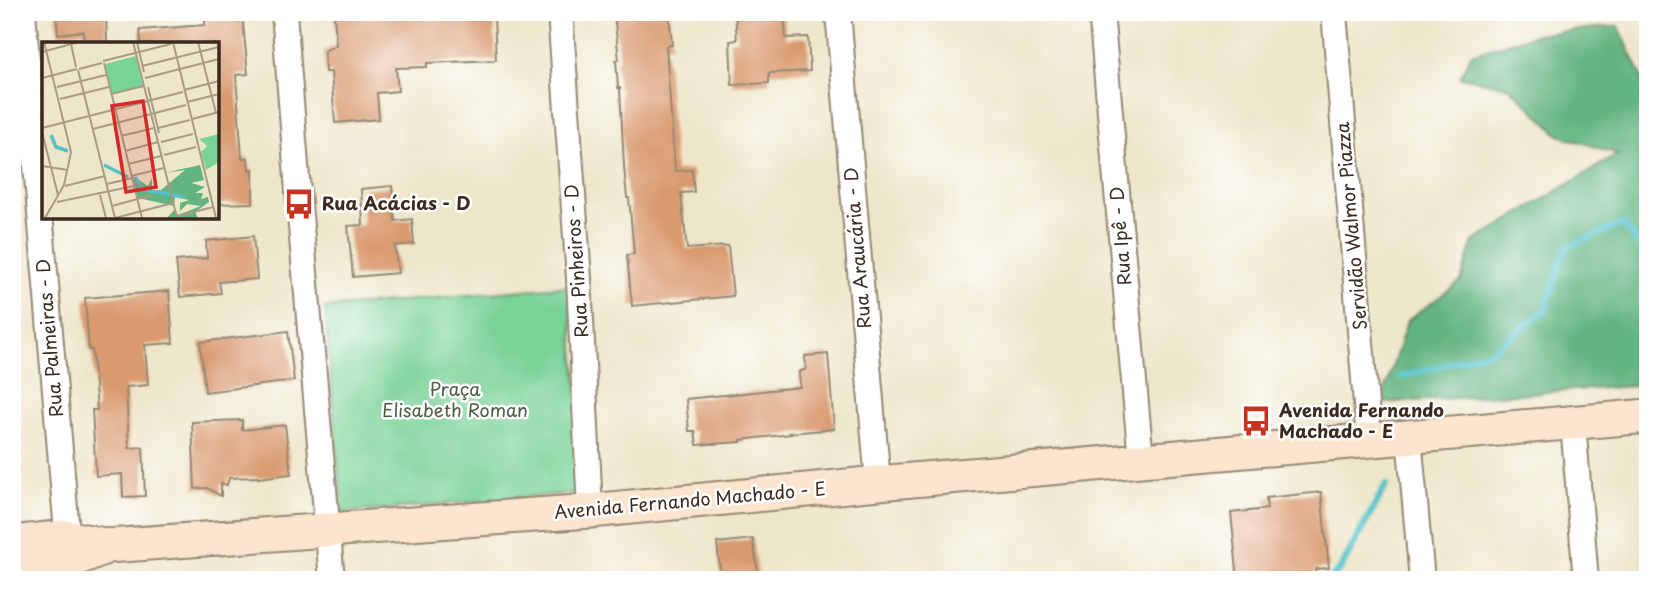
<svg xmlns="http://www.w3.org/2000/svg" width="1660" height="592" font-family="'Playpen Sans',sans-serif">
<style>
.green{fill:#79d297;stroke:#5a7e5a;stroke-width:2}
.forest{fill:#62b480;stroke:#4e6f4f;stroke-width:2}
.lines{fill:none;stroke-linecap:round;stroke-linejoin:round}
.stream{stroke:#54c2c8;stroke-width:7}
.building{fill:#d99a6e}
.street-casing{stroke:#948874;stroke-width:28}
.secondary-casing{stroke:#948874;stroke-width:37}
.street{stroke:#fff;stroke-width:24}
.secondary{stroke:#fce5cf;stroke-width:33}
.labels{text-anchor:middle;stroke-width:5;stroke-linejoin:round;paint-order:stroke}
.poi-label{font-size:18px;font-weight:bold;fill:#3b2a1e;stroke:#fff;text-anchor:start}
.street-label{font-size:18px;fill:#3b2a1e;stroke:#fff}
.park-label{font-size:18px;fill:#4e5c42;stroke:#fff}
.inset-river{fill:none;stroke:#54c2c8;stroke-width:3.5}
.inset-road{fill:none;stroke:#a69b85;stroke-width:2}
.view{fill:#d62828;fill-opacity:0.15;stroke:#d62828;stroke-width:3.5}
.inset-edge{fill:none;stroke:#3b2a1e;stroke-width:3.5}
</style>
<rect width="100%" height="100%" fill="#fff"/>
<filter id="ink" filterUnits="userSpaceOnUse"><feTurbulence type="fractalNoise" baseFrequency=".0143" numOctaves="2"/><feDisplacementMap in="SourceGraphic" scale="14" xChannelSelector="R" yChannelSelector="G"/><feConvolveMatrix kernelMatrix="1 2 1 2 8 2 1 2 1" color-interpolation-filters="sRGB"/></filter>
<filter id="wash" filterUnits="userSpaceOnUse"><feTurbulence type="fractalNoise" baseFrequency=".00686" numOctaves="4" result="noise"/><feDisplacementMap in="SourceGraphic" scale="28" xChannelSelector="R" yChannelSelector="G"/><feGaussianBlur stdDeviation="1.57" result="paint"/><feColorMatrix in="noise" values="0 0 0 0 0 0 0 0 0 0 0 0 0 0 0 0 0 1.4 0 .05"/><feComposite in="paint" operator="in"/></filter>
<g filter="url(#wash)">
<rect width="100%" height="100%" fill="#eee6c9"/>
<!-- green -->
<path class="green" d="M569,286l17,206 -244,21 -17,-205z"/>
<!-- forest -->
<path class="forest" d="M1618,26l27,57h3v302l-267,18 26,-82 54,-40 12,-39 145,-88 -59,-19 -49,-48 -50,-10 11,-23 66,-20z"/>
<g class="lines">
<!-- stream -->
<path class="stream" d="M1401,377l90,-26 54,-40 21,-64 57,-23 25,32
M1330,580l11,-12 45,-83"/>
</g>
<g id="blocks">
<!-- building -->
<path class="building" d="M56,12h50l1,32h-23l-1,-13 -25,3z
M205,12h37l6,62 -12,1 6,83h6l1,12 4,-1v34l-36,1v-160h-76l-1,-14 65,-5z
M334,12h97v3l34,-1v-2h24l1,5 4,-1 2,44 -69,3v4l-31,1 2,23 -21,2 2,26 -44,4 -4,-51h-6l-1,-21 12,-6z
M614,12h55l3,33 -6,1 9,125 17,-1 2,22 -13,1 6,56 41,-3 5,50 -101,10 -5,-51 7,-1 -5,-56h-2l-3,-31 -4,-79h-2l-2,-28h3z
M735,12h49l2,26 22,-1 2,34 -41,2v10l-37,2 -2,-44 7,-1z
M392,186l3,35 17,-2 2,25 -19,2 3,27 -45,4 -5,-51 15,-1 -2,-36z
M253,236l4,43 -38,3 2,11 -41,4 -4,-36 31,-3 -1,-17z
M169,291l4,52 -28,2 3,40 -22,2 3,61 14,-1 2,49 -22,1 -1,-23 -26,2 -4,-66h5l-5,-60h-3l-4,-52z
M288,331l6,50 -89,11 -5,-50z
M828,354l6,75 -44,4 1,1 -50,6v2l-44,3 -2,-14h-6l-3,-32 114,-12 -1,-15 7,-3 -1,-13z
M242,420v10l43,-5 6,49 -33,4v-1l-29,1 -2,7 -6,-1v12l-14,-8 -12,1 -3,-67z
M1321,492l8,76 -14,1 1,11h-78l-7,-67 36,-4 -1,-11z
M753,539l6,41h-38l-4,-37z"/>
</g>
</g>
<g filter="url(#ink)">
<use href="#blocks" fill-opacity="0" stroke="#948874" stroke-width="2"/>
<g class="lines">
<!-- street casing -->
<g class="street-casing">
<path id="street" d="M23,12l48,568
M284,12l15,192 33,376
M560,12l19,267 11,232
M838,12l40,471
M1101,12l40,448
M1334,12l35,429
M1573,423l13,157
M1409,437l13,143"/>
</g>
<!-- secondary casing -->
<g class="secondary-casing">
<path id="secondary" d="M12,543l54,-6 42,9 482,-35 288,-28 770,-67
M12,573l57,-11 39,-16"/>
</g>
<!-- street -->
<use href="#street" class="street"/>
<!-- secondary -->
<use href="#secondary" class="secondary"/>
</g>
</g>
<!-- icons -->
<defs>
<g id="bus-bare" transform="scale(2.415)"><path d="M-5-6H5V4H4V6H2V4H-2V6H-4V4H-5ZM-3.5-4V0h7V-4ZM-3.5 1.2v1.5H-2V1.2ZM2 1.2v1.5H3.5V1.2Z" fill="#c8321e" stroke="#fff" stroke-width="2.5" paint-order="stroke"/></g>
</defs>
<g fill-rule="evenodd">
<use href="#bus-bare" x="299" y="204"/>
<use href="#bus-bare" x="1256" y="421"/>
</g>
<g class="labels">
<!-- poi labels -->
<g class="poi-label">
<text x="322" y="210">Rua Acácias - D</text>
<text x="1279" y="417">Avenida Fernando<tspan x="1279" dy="21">Machado - E</tspan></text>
</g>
<!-- street labels -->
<g class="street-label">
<text transform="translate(1352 226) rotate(-95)" y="6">Servidão Walmor Piazza</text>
<text transform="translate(1121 236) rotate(-95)" y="6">Rua Ipê - D</text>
<text transform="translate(858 248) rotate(-95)" y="6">Rua Araucária - D</text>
<text transform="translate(577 261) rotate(-94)" y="6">Rua Pinheiros - D</text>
<text transform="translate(50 338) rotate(-95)" y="6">Rua Palmeiras - D</text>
<text transform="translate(690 501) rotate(-5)" y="6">Avenida Fernando Machado - E</text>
</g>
<!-- park labels -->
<g class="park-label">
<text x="455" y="396">Praça<tspan x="455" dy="21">Elisabeth Roman</tspan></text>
</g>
</g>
<!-- overview -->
<g transform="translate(42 42)">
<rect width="177" height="177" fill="#eee6c9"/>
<path d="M94,14l7,30 -31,7 -7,-29zM177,92v28l-13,8 -5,-18 6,-6 -8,-7z" fill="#79d297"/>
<path d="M158,123l4,15 -13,3 14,4 -10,6h8l-2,6 7,-2 1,5 -14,10 3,6h-31l8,-9 3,6 23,-9 -14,-2 -7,7v-8l9,-3 -14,-3 -1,9 -36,-8 -5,-22 15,10 4,-8v12h9l24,-20 -21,3z" fill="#62b480"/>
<path class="inset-river" d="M9,93l5,12 12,4M62,123l24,12M93,135l9,13 41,7"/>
<path class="inset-road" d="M2,0l27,110 -7,33 -19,33M91,0l44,176M95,0l7,30M131,0l43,176M156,0l18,71M29,2l5,23M0,10l37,-10M61,19l68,-17M62,21l38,155M100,24l77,-19M37,27l23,-6M36,28l37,148M0,36l35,-9M103,36l74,-19M15,45l49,-12M106,45l11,46M142,48l35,-9M69,52l33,-8M18,57l49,-12M145,60l32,-8M150,77l27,-7M0,86l141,-36M116,86l32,-8M51,87l93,-24M0,90l16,63M79,94l33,-8M119,100l32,-8M83,109l33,-9M122,113l32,-8M86,122l33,-8M0,124l26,4M89,134l33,-8M65,142l25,-6M23,144l40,-10M58,153l6,23M15,160l77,-16M70,164l40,-11M136,174l35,-9M73,176l58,-15"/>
<path class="view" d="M101,59l13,86 -30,5 -14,-86z"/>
<rect width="177" height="177" class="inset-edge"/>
</g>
<!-- margin -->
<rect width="1660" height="592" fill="none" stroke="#fff" stroke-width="42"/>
</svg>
